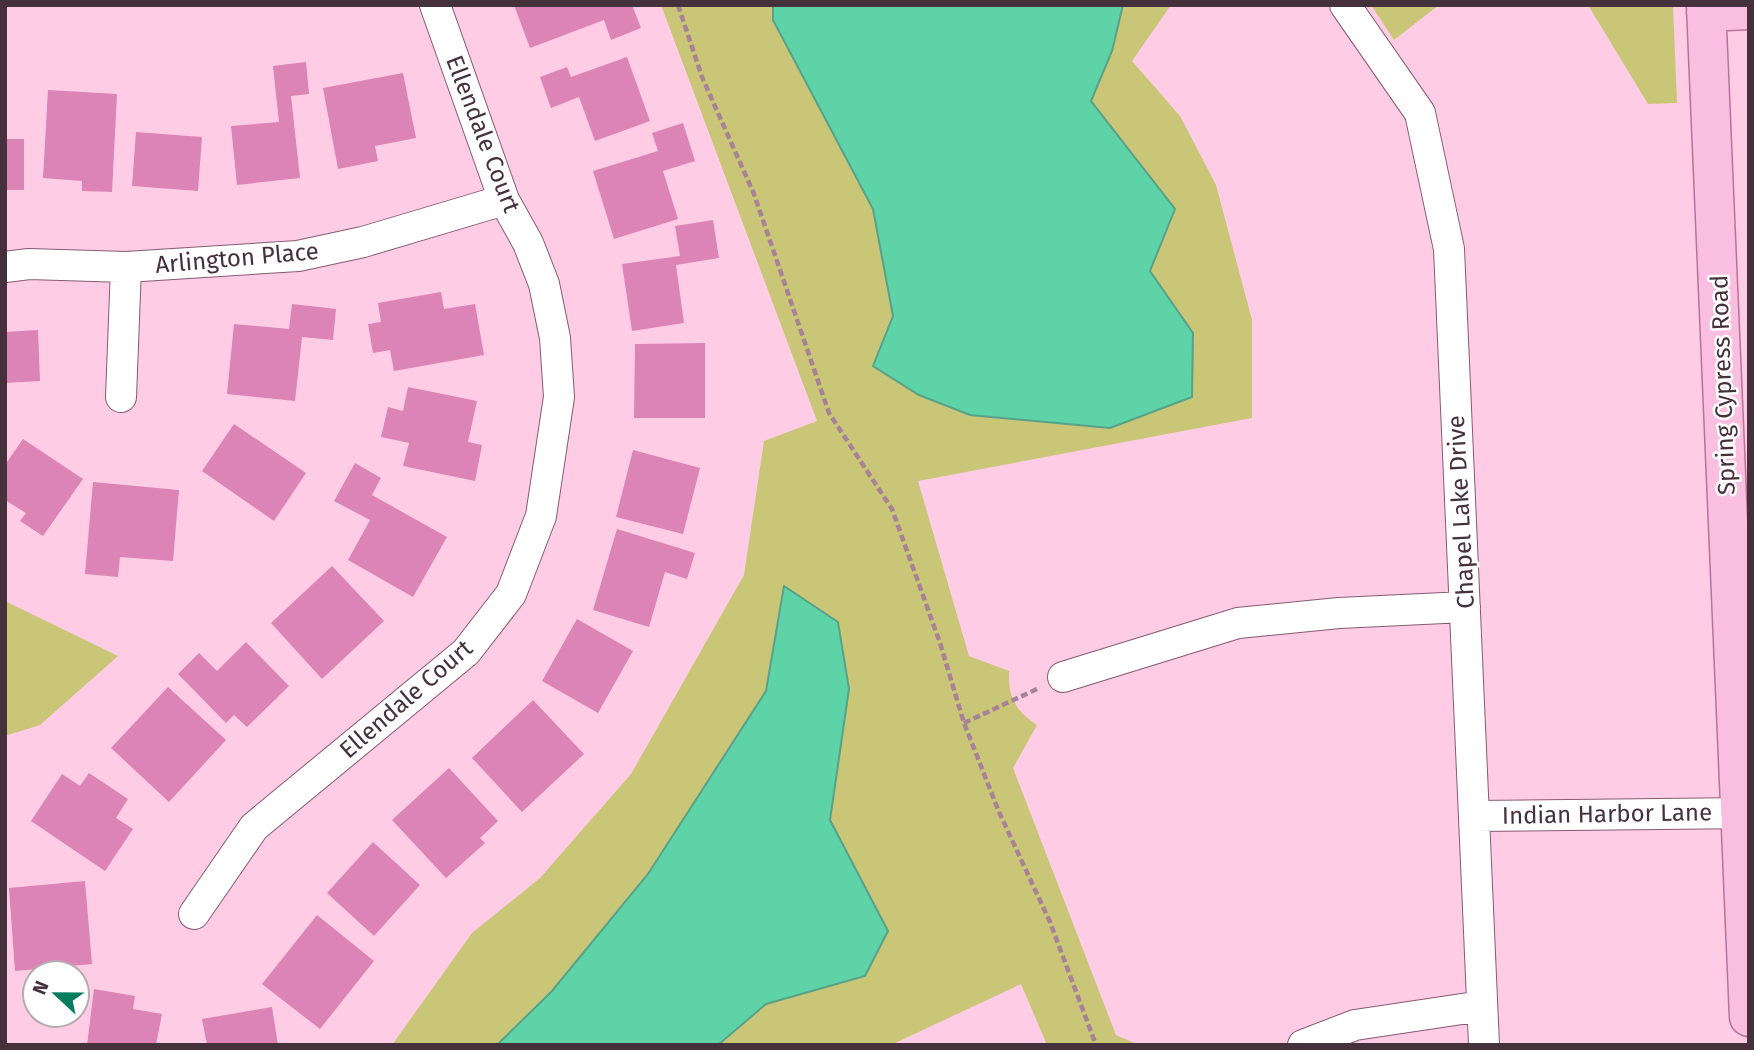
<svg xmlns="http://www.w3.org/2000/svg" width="1754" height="1050" font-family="'Fira Sans',sans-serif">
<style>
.green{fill:#c9c678}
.water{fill:#5fd3a8;stroke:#57a288;stroke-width:2}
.building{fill:#dc84b5}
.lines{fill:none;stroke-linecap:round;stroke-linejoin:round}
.minor-casing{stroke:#865a72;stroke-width:32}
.primary-casing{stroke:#b87299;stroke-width:41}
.path{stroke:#a88396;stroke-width:4.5;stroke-dasharray:7 3.5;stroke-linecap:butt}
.minor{stroke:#fff;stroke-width:30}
.primary{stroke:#fabfe0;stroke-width:38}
.labels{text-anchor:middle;stroke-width:5;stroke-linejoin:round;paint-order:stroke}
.street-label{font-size:24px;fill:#45313c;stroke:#fefefe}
</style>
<rect width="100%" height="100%" fill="#ffcce6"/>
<!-- green -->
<path class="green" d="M661,5h510l-39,56 48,55 36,69 36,135v98l-334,63 51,175 40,15c-1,26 6,39 28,54l-24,43 103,267 23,10h-92l-26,-61 -130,61h-499l80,-112 68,-55 91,-104 113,-199 20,-134 53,-20z
M1371,5h68l-45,35z
M1588,5h85l4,98 -29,1z
M5,601l113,55 -78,69 -35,11z"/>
<!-- water -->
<path class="water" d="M773,5h350l-11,46 -21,50 84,108 -25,62 43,62 -1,64 -82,31 -140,-13 -51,-20 -46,-29 20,-50 -20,-107 -100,-189z
M784,586l54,36 11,67 -19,131 58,111 -23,45 -99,28 -48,41h-221l55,-54 96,-117 118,-183z"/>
<!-- building -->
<path class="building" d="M514,5h118l9,23 -30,12 -7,-20 -74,28z
M627,57l23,64 -55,20 -16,-44 -28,11 -11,-31 27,-10 4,10z
M306,62l3,32 -18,2 9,82 -63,7 -6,-59 48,-4 -6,-56z
M403,73l13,65 -41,8 3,15 -40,8 -15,-81z
M48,90l69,4 -5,98 -30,-1v-10l-39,-3z
M683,123l12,38 -32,10 15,48 -64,20 -21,-68 65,-20 -6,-18z
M136,132l66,5 -4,54 -66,-5z
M5,139h19v51h-19z
M713,220l6,38 -43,7 8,58 -52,8 -10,-67 58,-8 -5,-30z
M441,292l3,17 31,-5 9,51 -90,16 -4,-21 -17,3 -5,-29 13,-2 -3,-19z
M292,304l44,5 -3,31 -31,-3 -7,64 -68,-7 7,-70 55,5z
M38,330l2,51 -35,2v-51z
M705,343v75h-71l1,-74z
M408,387l69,14 -9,41 14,3 -7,36 -72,-15 6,-23 -28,-6 7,-30 15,4z
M234,424l72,49 -32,48 -72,-50z
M23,439l60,40 -40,57 -23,-15 6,-8 -21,-13v-35z
M633,450l67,18 -17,66 -67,-17z
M355,463l26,15 -9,17 75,42 -34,60 -65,-37 22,-40 -36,-19z
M93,482l86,8 -6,71 -53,-4 -2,20 -33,-3z
M617,529l78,24 -8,26 -22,-7 -16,55 -56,-17z
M332,566l52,55 -62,58 -51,-56z
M577,619l56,32 -35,62 -56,-32z
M246,642l43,44 -42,41 -13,-12 -8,8 -48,-49 21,-21 18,18z
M168,687l58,53 -57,62 -58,-54z
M533,700l51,54 -62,58 -50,-54z
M449,768l49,53 -18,17 5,5 -39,35 -54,-58z
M89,773l39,26 -12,19 17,11 -28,42 -74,-50 31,-47 18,12z
M373,842l47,43 -46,51 -47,-43z
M85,881l7,83 -77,7 -6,-83z
M317,915l57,46 -54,68 -58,-45z
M94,989l41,7 -2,13 29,5 -6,31h-69z
M272,1007l6,38h-71l-5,-26z"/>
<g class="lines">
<!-- minor casing -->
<g class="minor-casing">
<path id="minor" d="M1345,5l75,108 29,136 35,796
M5,267l24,-3 97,3 172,-11 65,-14 141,-42
M121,397l5,-130
M1063,677l175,-54 101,-10 126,-6
M1474,816l275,-3
M194,914l60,-87 212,-175 45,-58 30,-78 18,-119 -4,-59 -11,-54 -16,-41 -24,-43 -69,-195
M1303,1045l52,-20 127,-19"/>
</g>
<!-- primary casing -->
<g class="primary-casing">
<path id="primary" d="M1706,5l43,1012
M1706,12l43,-2"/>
</g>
<!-- path -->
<path class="path" d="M678,5l24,72 52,117 75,219 63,96 48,134 24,80 35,89 51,110 46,123
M964,723l73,-34"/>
<!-- minor -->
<use href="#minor" class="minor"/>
<!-- primary -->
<use href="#primary" class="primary"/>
</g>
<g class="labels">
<!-- street labels -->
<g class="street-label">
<text transform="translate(483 134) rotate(69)" y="8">Ellendale Court</text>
<text transform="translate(237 258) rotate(-5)" y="8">Arlington Place</text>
<text transform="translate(1723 385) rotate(-92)" y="8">Spring Cypress Road</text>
<text transform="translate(1461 512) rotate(-93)" y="8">Chapel Lake Drive</text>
<text transform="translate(406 699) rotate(-41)" y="8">Ellendale Court</text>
<text transform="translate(1607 814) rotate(-1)" y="8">Indian Harbor Lane</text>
</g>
</g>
<!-- border -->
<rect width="1754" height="1050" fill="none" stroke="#45313c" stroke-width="14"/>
<!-- north arrow -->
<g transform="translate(56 994) rotate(292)"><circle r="33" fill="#fefefe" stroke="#b4acb0" stroke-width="2"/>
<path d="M0-5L12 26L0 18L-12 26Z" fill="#047e5d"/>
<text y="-10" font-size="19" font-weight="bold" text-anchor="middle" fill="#45313c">N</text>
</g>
</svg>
